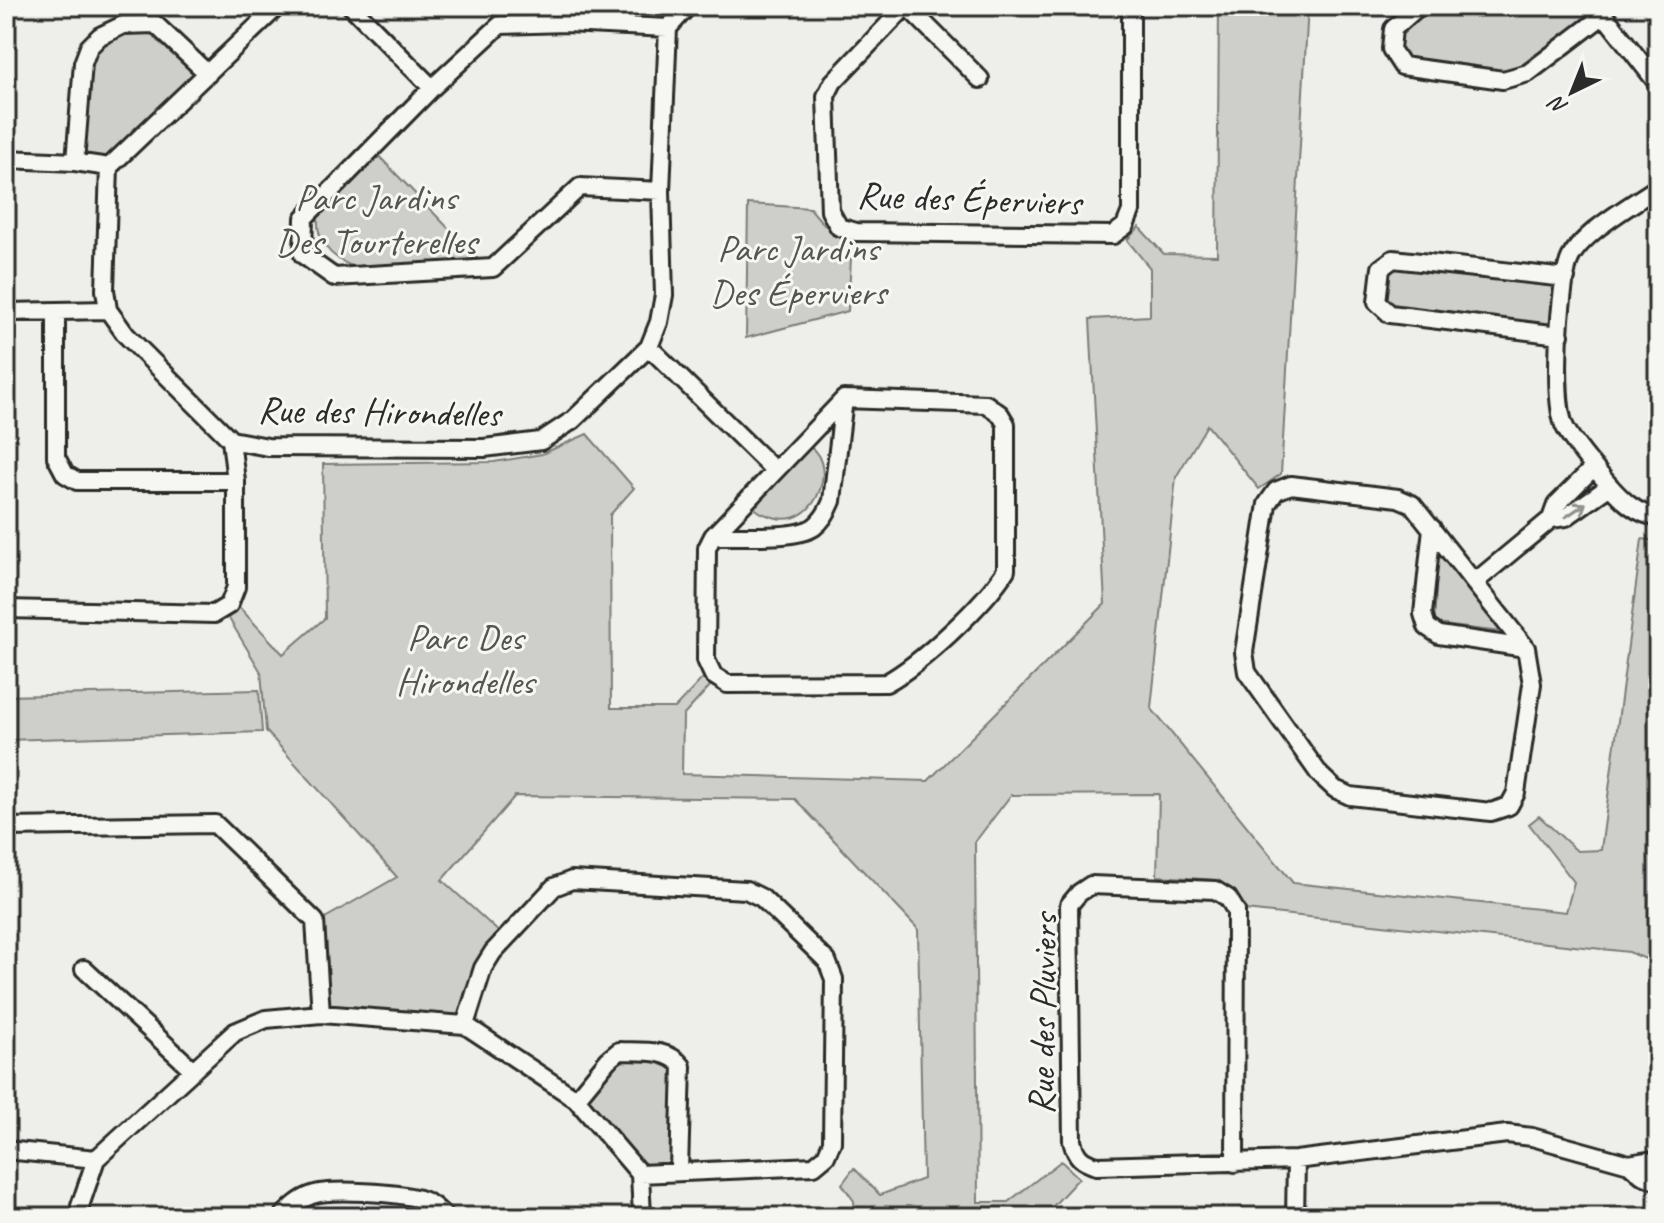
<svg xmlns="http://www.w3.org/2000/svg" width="1664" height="1223" font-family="Caveat,sans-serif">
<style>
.green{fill:#cececa;stroke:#7c7c7a;stroke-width:2}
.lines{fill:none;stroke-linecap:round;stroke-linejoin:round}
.minor-casing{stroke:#2b2b2b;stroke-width:22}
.minor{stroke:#f6f6f2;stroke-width:16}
.oneway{stroke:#90908e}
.labels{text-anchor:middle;stroke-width:6;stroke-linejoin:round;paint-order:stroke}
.park-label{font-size:38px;fill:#545453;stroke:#f6f6f2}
.street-label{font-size:38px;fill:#2b2b2b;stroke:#f6f6f2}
</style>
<rect width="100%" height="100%" fill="#eeeeea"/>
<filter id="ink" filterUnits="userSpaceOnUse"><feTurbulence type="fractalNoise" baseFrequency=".0125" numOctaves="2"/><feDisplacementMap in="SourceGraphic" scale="16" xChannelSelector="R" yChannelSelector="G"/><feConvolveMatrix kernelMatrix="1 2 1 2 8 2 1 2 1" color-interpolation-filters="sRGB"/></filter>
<g filter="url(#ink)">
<!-- green -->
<path class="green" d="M1219,6h89l-27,468 -22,15 -52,-64 -31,52 -25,231 142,175 273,29 8,-30 -45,-58 10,-8 38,35 24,-1 41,-311 16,2v423l-29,-12 -384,-42 -28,-30 -60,-4 2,-82 -148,1 -36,47 3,360h30l53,-41 18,17 -36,39h-188l-1,-16 -12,-17 12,-16 26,27 43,-16 -5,-250 -123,-130 -280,-3 -73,84 60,55 -23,23 -18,63 -137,-10 -6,-89 79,-45 -131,-146 -5,-59 -33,-55 11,-10 44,47 42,-36 -2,-154 171,-2 48,-8 45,-20 47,54 -24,27 1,193h64l27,-29 9,6 -28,31 -1,58 246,7 177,-177 -15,-285 60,-3v-48l-23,-28 12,-13 25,27 53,1z
M1419,6h177l8,9 -101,65 -101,-14 -9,-37z
M155,24l53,50 -99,93 -34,-5 8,-99 17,-27z
M375,152l103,107 -121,9c-26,-9 -44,-28 -38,-57z
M748,204l62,4 14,17 28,16 -4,70 -102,27z
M1393,259l173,19 -6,57 -170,-21 -13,-12z
M804,444c37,13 15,87 -31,73 -10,-3 -16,-5 -22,-13z
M1438,552l63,80 -67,-8z
M259,690l3,42 -256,8v-44z
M621,1054l40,2 18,12 -4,98 -34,4 -61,-71z"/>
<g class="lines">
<!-- minor casing -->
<g class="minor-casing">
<path id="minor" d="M278,6l-169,161 -4,123 3,20 18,25 105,105 37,7 216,1 57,-7 32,-21 76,-73 10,-25 5,-27 -3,-104 7,-163 20,-22
M351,6l81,82
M565,6l1,17
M906,6l-73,76 -7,14 4,115 9,16 17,5 257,3 12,-9 6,-15v-205
M907,6l73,73
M1419,6l-26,23 -2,20 11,17 101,14 25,-7 76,-58 -8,-9
M1604,15l54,69
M6,159l69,3 34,5
M75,162l8,-99 6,-16 11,-11 23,-11 32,-1 53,50
M1658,187c-23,16 -79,47 -89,74 -10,29 -16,136 -5,164 6,15 33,46 44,59 13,15 29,31 50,33
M661,191l-81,-4 -87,81 -159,9 -31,-22 1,-37 128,-130 68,-63 66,-2 102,5
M56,311v146l9,17 12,7h159
M6,312l102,-2
M1560,335l-170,-21 -13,-12 4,-34 12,-9 173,19
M649,347l125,123
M844,399l142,5 14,10 6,10v146c-21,34 -85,94 -120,113l-159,1 -14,-9 -7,-15 1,-112 6,-12z
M1594,467l-38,38 -5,14 15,-2 44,-31
M1291,485l107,13 14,6 114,144 6,36 -16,109 -7,13 -18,6 -141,-16 -15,-7 -15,-14 -73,-103 -3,-20 23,-148 9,-13z
M1432,528l-9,86 4,13 12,8 87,13
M713,536c25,-1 81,4 101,-9 9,-7 14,-16 18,-26l12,-102
M1475,582l76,-63
M6,609l208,5 15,-9 7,-18v-106l-5,-41
M6,827l209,-3 100,97 6,93
M84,969l109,101
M465,1025l18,-57 10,-16 61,-65 18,-7 174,10 16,8 65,63 7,18 -2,163 -6,14 -12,10 -174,8
M576,1099l32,-39 11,-9c22,1 49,-3 63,15l-3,104
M6,1150l90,9
M1235,1163l1,-252 -8,-13 -13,-8 -124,-5 -12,8 -10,12 3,236c4,16 10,21 25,25l199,-6 211,-26 25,3 97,27 13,11 16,6
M1629,1164l18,-3 11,4
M80,1217v-11l16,-47 139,-127 31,-13 55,-5 144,11 111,74 64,75 2,43
M282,1217c9,-9 18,-18 30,-22 19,-7 88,-2 107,4 11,3 18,10 26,18
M1295,1217l1,-57"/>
</g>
<!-- minor -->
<use href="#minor" class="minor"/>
</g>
<!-- one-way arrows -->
<defs><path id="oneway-shaft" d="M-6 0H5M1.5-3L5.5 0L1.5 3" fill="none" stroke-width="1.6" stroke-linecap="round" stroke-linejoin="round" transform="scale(2)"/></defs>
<use class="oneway" href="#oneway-shaft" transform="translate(1576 510) rotate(-34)"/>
</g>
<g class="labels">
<!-- park labels -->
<g class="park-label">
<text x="376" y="210">Parc Jardins<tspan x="376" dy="44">Des Tourterelles</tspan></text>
<text x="798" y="261">Parc Jardins<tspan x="798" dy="44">Des Éperviers</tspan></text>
<text x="465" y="650">Parc Des<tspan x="465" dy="44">Hirondelles</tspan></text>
</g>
<!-- street labels -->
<g class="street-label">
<text transform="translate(969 198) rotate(2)" y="13">Rue des Éperviers</text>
<text transform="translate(379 411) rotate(1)" y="13">Rue des Hirondelles</text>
<text transform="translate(1042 1014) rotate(-89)" y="13">Rue des Pluviers</text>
</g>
</g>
<!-- margin -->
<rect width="1664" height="1223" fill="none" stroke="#f6f6f2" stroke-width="32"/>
<rect x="16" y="16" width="1632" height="1191" fill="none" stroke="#2b2b2b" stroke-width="3" filter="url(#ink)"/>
<!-- north arrow -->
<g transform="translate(1572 92) rotate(223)" stroke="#f6f6f2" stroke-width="6" paint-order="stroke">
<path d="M0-6L14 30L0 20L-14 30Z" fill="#2b2b2b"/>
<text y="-12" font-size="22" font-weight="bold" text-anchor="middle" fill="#2b2b2b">N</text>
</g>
</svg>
